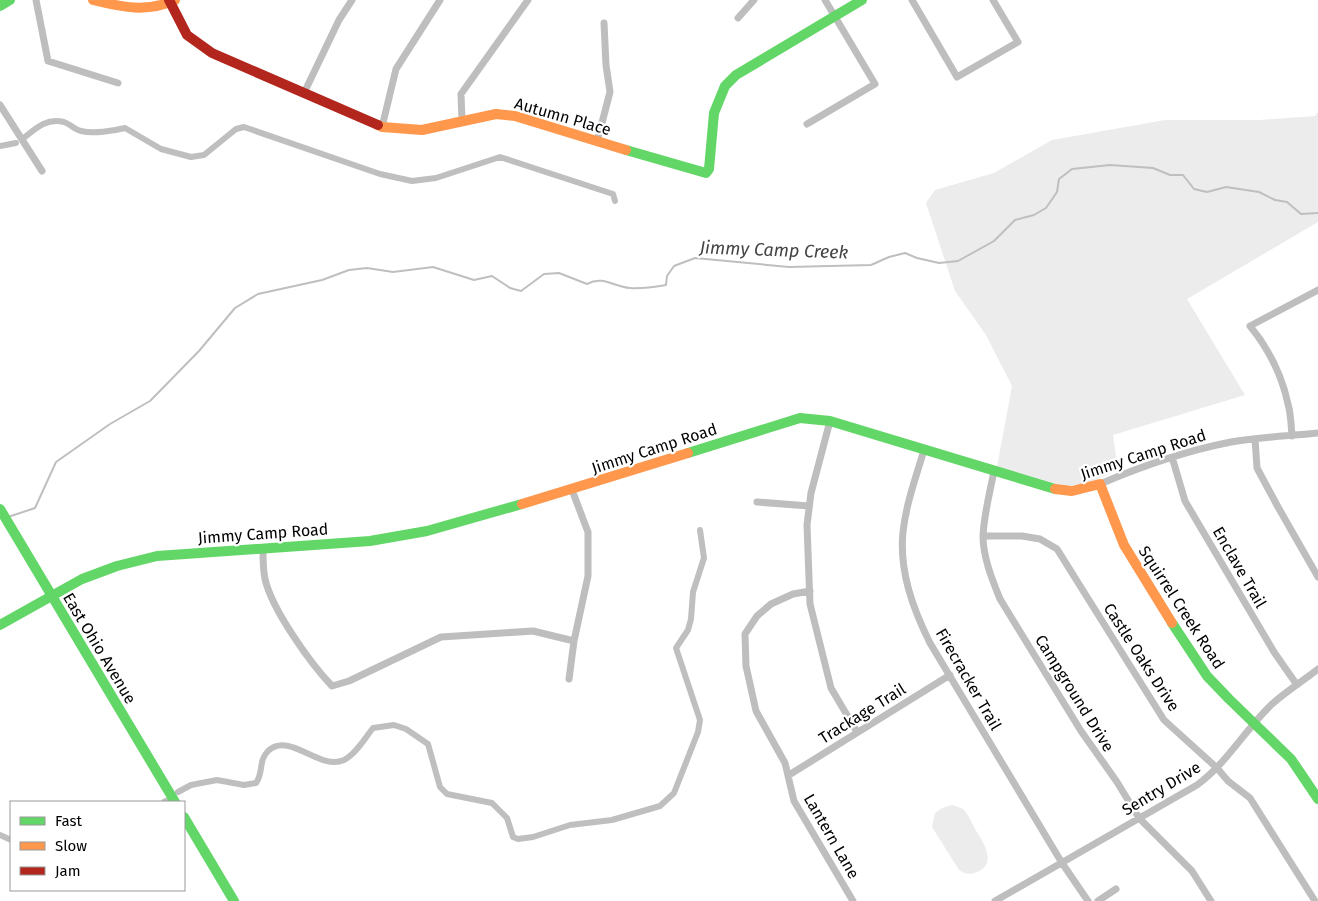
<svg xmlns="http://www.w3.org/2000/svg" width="1318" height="901" font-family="'Fira Sans',sans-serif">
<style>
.green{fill:#ececec}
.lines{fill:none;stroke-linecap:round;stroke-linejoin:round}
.stream{stroke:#bfbfbf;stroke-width:2}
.canal{stroke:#bfbfbf;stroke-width:6}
.street{stroke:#bebebe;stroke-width:7}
.fast{stroke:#63d668;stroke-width:10}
.slow{stroke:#ff974d;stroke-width:10}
.jam{stroke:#b3261e;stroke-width:10}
.labels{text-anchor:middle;stroke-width:4.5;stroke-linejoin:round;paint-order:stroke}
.street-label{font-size:16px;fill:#000;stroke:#fff}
.water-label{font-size:18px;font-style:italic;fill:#444;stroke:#fff}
</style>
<rect width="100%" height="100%" fill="#fff"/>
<!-- green -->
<path class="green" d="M1318,112v110l-131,77 58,96 -132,40 5,35c-14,6 -29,14 -45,15 -23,2 -53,-11 -76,-18l15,-81 -26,-51 -31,-44 -29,-88 9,-13 59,-17 58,-33 113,-20h94l56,-4z
M952,805c4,1 7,2 11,4 5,5 9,14 12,20 8,12 23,35 2,43 -7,3 -12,2 -18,-2l-27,-43 3,-14 7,-5z"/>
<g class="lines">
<!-- stream -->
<path class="stream" d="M8,517l27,-9 21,-46 54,-38 40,-23 49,-50 36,-43 23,-14 64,-14 27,-10 18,-2 26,4 40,-5 41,13 18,-4 18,12 11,3 23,-17 15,-1 28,11c17,-9 26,3 43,4 12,1 24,-1 36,-3l1,-9 7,-10 21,-8 94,9 82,-2 18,-8 16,-4 12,5 22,5 19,-2 36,-20 21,-21 19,-5 12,-7 11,-16 2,-13 13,-10 38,-4 43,3 17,7h13l11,14 13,3 19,-5 33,5 16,8 12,2 14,12 17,-1"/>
<!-- canal -->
<path class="canal" d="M25,137c12,-10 22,-19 39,-15 6,2 11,8 17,9 12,3 32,0 44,-3l36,21 30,8 13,-2 32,-26 8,-2 136,47 32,7 24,-3 64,-21 113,37 2,7
M0,146l16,-3
M178,792l13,-7 26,-5 27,5 12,-2c8,-11 2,-22 12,-32 22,-20 51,20 76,9 12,-6 21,-22 29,-32l21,-3 12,4 22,15 12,43 7,7 45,9 15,15 6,19 5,2 15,-2 37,-12 42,-5 48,-14 14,-13 24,-61 2,-12 -24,-72 12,-18 3,-11 2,-27 11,-34 -4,-28
M164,802l2,-1
M0,835l11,5"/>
<!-- street -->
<path class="street" d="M36,0l12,61 70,22
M912,0l45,77 61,-35 -25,-42
M738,18l16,-18
M304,93l35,-73 13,-20
M0,105l42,66
M462,120l-1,-26 67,-94
M807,124l68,-40 -50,-84
M382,127l14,-58 44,-69
M597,142l13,-50 -4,-27 -2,-42
M830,421l-19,72 -4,32 3,79 21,84 26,44
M1292,436c-1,-11 -1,-22 -4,-32 -6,-28 -20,-56 -38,-78l68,-36
M1255,439l2,29 21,39 40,70
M924,450c-8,27 -18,54 -21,82 -4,39 10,77 27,111l132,220 26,38
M1172,457l13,44 89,151 23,33
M994,471c-4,21 -10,43 -11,65 0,21 9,43 17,63l81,132 36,51 22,36 53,53 19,30
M1100,484c42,-18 85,-33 131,-42 28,-5 58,-6 87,-9
M757,502l52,4
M983,536h39l18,3 17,10 107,171 53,48 11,13 22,17 65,103
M263,549c0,10 0,21 2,30 7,31 46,85 67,107l17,-5 92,-44 92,-6 41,10 14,-65v-44l-16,-42
M810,591l-17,3 -22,10 -14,12 -12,18 1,32 10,45 29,52 9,38 59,100
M569,679l5,-38
M789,775l161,-100
M995,901l202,-116c30,-22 48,-55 74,-80 14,-13 32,-24 47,-36
M1098,901l18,-12"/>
<!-- fast -->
<path class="fast" d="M0,6l10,-6
M626,150l80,23 3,-4 5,-56 11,-27 11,-11 126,-75
M688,453l112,-35 30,3 225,68
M0,509l175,293
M1172,623l35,53 22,23 62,60 27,40
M0,625l82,-46 35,-13 40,-10 213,-15 57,-10 95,-27
M184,817l50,84"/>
<!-- slow -->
<path class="slow" d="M93,0c28,7 54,13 82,0
M378,125l4,2 40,3 74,-16 19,2 111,34
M1055,489l17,2 28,-7 24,61 48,78
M522,504l166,-51"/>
<!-- jam -->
<path class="jam" d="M169,0l18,35 25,18 166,72"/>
</g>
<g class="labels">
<!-- street labels -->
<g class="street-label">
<text transform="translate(563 116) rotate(16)" y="6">Autumn Place</text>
<text transform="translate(654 448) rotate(-18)" y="6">Jimmy Camp Road</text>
<text transform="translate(1143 454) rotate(-18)" y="6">Jimmy Camp Road</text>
<text transform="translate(263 533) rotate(-4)" y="6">Jimmy Camp Road</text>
<text transform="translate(1240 567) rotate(60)" y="6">Enclave Trail</text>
<text transform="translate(1182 607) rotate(57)" y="6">Squirrel Creek Road</text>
<text transform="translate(100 648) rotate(59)" y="6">East Ohio Avenue</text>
<text transform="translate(1142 657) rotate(57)" y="6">Castle Oaks Drive</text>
<text transform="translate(969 679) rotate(60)" y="6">Firecracker Trail</text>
<text transform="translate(1075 693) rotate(58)" y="6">Campground Drive</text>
<text transform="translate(862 713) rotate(-32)" y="6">Trackage Trail</text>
<text transform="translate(1161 788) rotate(-31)" y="6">Sentry Drive</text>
<text transform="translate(832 836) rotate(60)" y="6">Lantern Lane</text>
</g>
<!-- water labels -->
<g class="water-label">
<text transform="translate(774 250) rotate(2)" y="6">Jimmy Camp Creek</text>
</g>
</g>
<!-- legend -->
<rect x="10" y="801" width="175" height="90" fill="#ffffff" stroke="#999999"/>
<rect x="20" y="817" width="25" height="8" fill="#63d668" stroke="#999999"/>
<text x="55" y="826" font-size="15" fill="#000000">Fast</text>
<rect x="20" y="842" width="25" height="8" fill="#ff974d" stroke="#999999"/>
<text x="55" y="851" font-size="15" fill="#000000">Slow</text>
<rect x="20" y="867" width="25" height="8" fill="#b3261e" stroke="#999999"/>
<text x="55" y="876" font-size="15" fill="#000000">Jam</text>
</svg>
